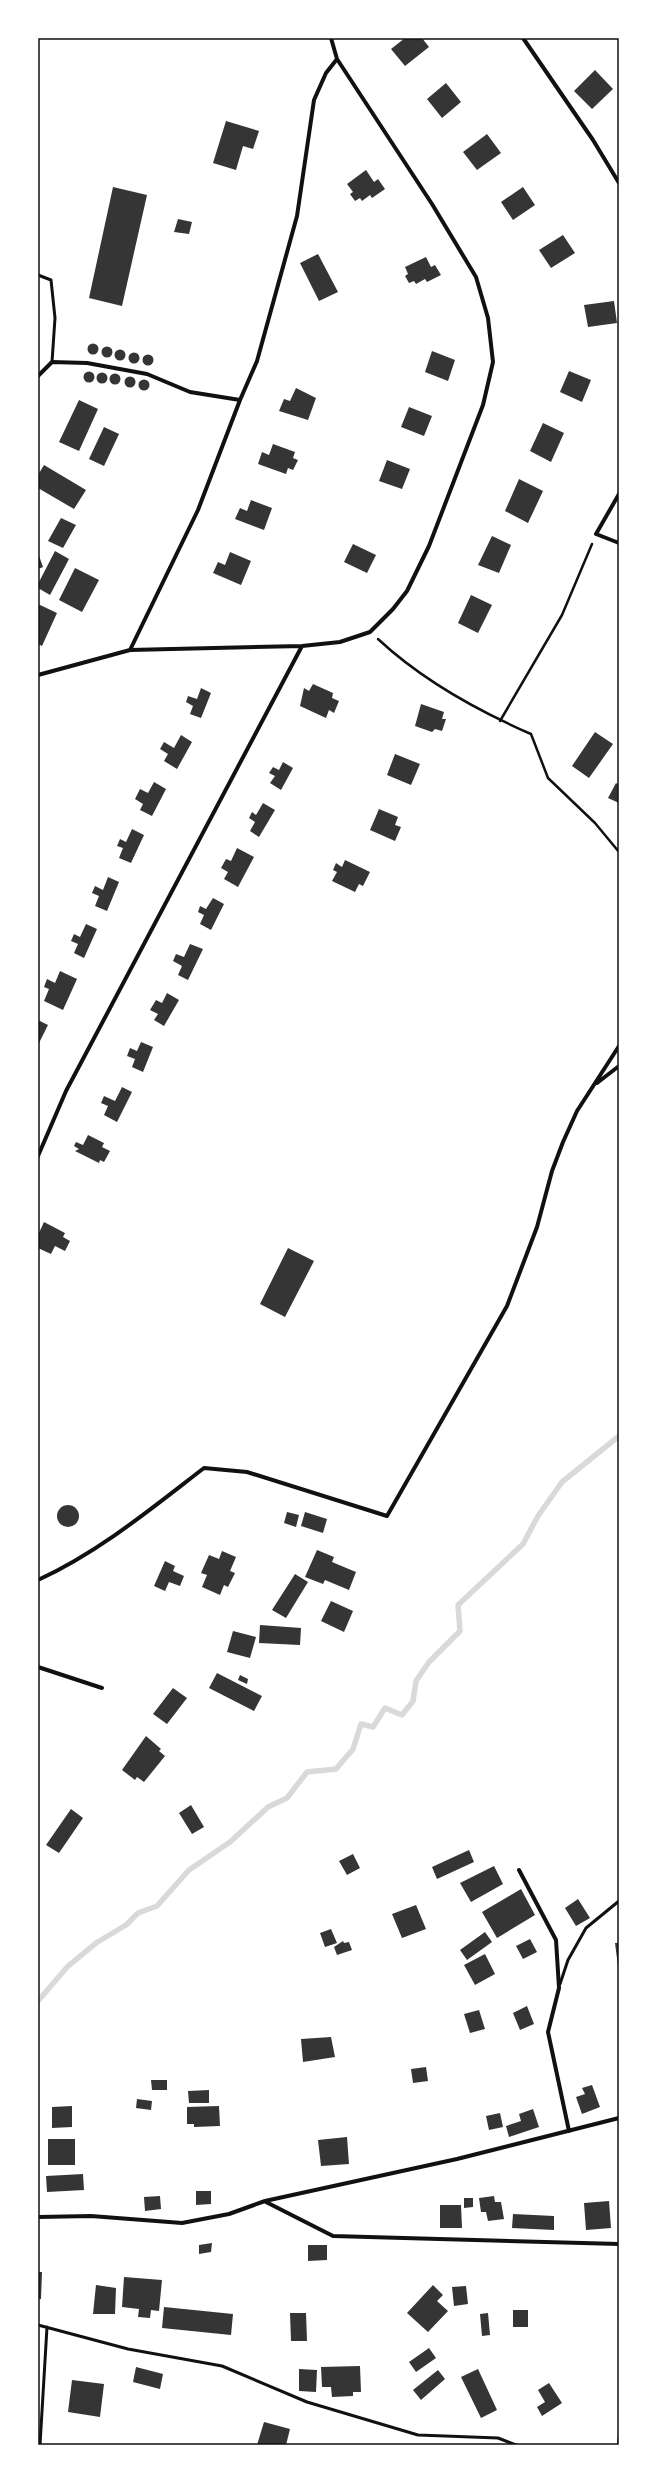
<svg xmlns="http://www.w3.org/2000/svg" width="657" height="2483" font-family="'Roboto Condensed',sans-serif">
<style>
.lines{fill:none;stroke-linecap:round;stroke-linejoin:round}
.stream{stroke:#d9d9d9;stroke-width:5.5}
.building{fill:#353535}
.path{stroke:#111;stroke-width:2.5}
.service{stroke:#111;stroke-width:3}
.minor{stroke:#111;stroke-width:4}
.neatline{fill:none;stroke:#111;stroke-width:1.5}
</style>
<rect width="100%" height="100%" fill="#fff"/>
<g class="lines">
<!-- stream -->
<path class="stream" d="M38,2001l30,-35 28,-23 30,-18 12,-12 19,-7 32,-36 41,-28 38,-35 19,-9 20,-26 29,-3 17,-20 8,-25 12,3 12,-19 17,7 11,-14 3,-20 13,-19 31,-31 -2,-26 65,-61 15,-28 24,-34 57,-46"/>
</g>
<!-- building -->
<path class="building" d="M405,38h17l7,9 -24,19 -14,-17z
M595,70l18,19 -21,20 -18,-18z
M446,83l15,19 -19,16 -15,-19z
M226,121l33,10 -6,18 -10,-3 -7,24 -23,-7z
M487,134l14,19 -24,17 -14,-18z
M366,170l8,12 4,-3 7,10 -13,9 -2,-3 -8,6 -2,-3 -5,3 -5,-7 3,-2 -6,-8z
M113,187l34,8 -25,111 -33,-8z
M523,187l12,18 -22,15 -12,-18z
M178,219l14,3 -3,12 -15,-2z
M563,235l12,18 -24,15 -12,-18z
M318,254l20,38 -19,9 -19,-38z
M426,257l5,10 4,-2 6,10 -14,7 -2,-3 -9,5 -2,-3 -5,2 -4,-7 3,-2 -3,-7z
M614,301l3,22 -29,4 -4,-22z
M87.5 349a5.5 5.5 0 1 1 11 0a5.5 5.5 0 1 1-11 0Z
M101.5 352a5.5 5.5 0 1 1 11 0a5.5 5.5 0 1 1-11 0Z
M114.5 355a5.5 5.5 0 1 1 11 0a5.5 5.5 0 1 1-11 0Z
M432,351l23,9 -7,21 -23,-9z
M128.5 358a5.5 5.5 0 1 1 11 0a5.5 5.5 0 1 1-11 0Z
M142.5 360a5.5 5.5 0 1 1 11 0a5.5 5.5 0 1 1-11 0Z
M569,371l22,9 -9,22 -22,-10z
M83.5 377a5.5 5.5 0 1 1 11 0a5.5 5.5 0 1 1-11 0Z
M96.5 378a5.5 5.5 0 1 1 11 0a5.5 5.5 0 1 1-11 0Z
M109.5 379a5.5 5.5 0 1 1 11 0a5.5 5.5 0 1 1-11 0Z
M124.5 382a5.5 5.5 0 1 1 11 0a5.5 5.5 0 1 1-11 0Z
M138.5 385a5.5 5.5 0 1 1 11 0a5.5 5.5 0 1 1-11 0Z
M296,388l20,10 -8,22 -29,-9 5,-12 6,2z
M79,400l19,9 -19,42 -20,-9z
M409,407l23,9 -8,20 -23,-9z
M543,423l21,10 -13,29 -21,-11z
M104,427l15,7 -15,32 -15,-7z
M273,444l22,8 -2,6 5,2 -5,10 -5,-2 -2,6 -28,-10 4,-12 7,3z
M387,460l23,9 -8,20 -23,-8z
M44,465l42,25 -12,19 -36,-21v-13z
M519,479l24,12 -15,32 -23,-12z
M251,500l21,8 -8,22 -29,-11 5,-11 7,3z
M61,518l15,7 -13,23 -15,-7z
M492,536l19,9 -12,28 -21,-8z
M353,544l23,11 -9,18 -23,-11z
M55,551l14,8 -19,36 -12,-7v-4z
M230,552l21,9 -10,24 -28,-12 5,-11 7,3z
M38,553l5,14 -5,2z
M75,568l24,12 -17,32 -23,-12z
M471,595l21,10 -14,28 -20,-10z
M38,604l19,9 -15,33 -4,-2z
M313,684l20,9 -1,5 7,3 -5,12 -5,-3 -3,8 -26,-12 4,-18 5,3z
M201,688l10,5 -10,25 -11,-4 3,-8 -7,-4 2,-6 9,3z
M421,704l23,8 -2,7h4l-4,12 -7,-2 -3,3 -17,-6z
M595,732l18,12 -24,34 -17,-12z
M181,735l11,7 -15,27 -13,-8 4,-7 -8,-5 4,-7 10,6z
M395,754l25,10 -9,21 -24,-10z
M283,762l10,6 -12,22 -11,-7 5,-7 -6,-3 4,-6 6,3z
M154,782l12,7 -14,27 -12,-6 3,-6 -8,-5 5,-10 8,4z
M616,783l3,2v18l-11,-5z
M263,803l12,7 -16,27 -9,-6 5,-9 -6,-4 3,-6 4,3z
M379,809l19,8 -3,8 6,2 -6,14 -25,-11z
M132,829l12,6 -13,28 -12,-5 4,-10 -6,-2 3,-7 6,3z
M237,848l17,9 -16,30 -14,-8 4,-7 -7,-4 5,-9 5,2z
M345,860l25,12 -7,14 -4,-2 -4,8 -23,-11 5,-9 -4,-2 3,-7 6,4z
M108,877l11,5 -12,29 -12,-5 4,-10 -7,-3 3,-7 8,4z
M213,898l11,6 -13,26 -11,-6 4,-9 -6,-3 2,-6 6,3z
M86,924l11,5 -13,29 -10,-5 4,-9 -7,-3 3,-7 6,3z
M190,944l13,5 -15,31 -10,-5 4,-9 -9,-5 3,-7 8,3z
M60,971l17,8 -14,31 -19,-9 5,-12 -5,-2 3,-8 8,4z
M167,993l12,7 -15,26 -10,-6 4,-6 -8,-4 6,-10 6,3z
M38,1020l10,5 -10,20z
M141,1042l12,5 -10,25 -11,-5 3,-8 -8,-3 3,-8 7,3z
M122,1087l10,5 -15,30 -13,-7 4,-9 -7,-3 3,-7 11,5z
M88,1135l16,8 -2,4 8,4 -6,11 -4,-2 -1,3 -24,-12 4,-2 -5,-3 2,-4 7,3z
M44,1222l21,11 -2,4 7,4 -5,10 -10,-5 -4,8 -13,-6v-13z
M288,1248l26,13 -29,56 -25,-13z
M57 1516a11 11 0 1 1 22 0a11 11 0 1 1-22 0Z
M287,1512l12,3 -3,12 -12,-4z
M305,1512l22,7 -4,14 -22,-7z
M317,1550l17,7 -2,5 24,10 -7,18 -24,-10 -2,4 -18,-7z
M222,1551l14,6 -6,14 5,2 -7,14 -4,-2 -4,10 -18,-8 5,-12 -6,-2 8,-18 10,4z
M165,1561l10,5 -2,5 11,5 -4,10 -11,-4 -4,9 -11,-5z
M295,1574l13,8 -22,36 -14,-8z
M331,1601l22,10 -9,21 -23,-11z
M260,1625l41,3 -1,17 -41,-2z
M233,1631l23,6 -6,21 -23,-6z
M217,1673l45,23 -8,15 -45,-23z
M240,1675l8,4 -1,5 -9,-4z
M173,1688l14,10 -20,26 -14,-10z
M146,1736l15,13 -2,2 6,5 -21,26 -7,-5 -2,3 -13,-10z
M191,1805l13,22 -12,7 -13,-21z
M71,1809l12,9 -24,35 -13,-8z
M469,1850l5,12 -37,17 -5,-12z
M353,1854l7,14 -13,7 -8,-14z
M494,1866l9,18 -32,18 -11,-19z
M521,1889l14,26 -38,23 -15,-26z
M578,1899l12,19 -14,8 -11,-18z
M416,1905l10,24 -24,9 -10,-24z
M331,1929l6,14 -12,4 -5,-14z
M485,1932l7,10 -25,18 -7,-10z
M530,1939l7,13 -14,7 -7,-13z
M343,1941l1,2 5,-1 3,8 -15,5 -3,-8z
M615,1943h4v23h-1z
M485,1954l10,20 -20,11 -11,-20z
M527,2006l7,18 -14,6 -7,-17z
M479,2010l6,19 -15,4 -6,-19z
M331,2037l4,20 -32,5 -2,-23z
M426,2067l2,14 -15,2 -2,-14z
M151,2080h16v10h-15z
M592,2085l8,22 -18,7 -6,-17 9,-3 -3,-6z
M209,2090v13h-20l-1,-12z
M137,2099l15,2 -1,9 -15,-2z
M72,2106v21l-20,1v-21z
M219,2106l1,20 -26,1v-3h-7v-17z
M533,2109l6,18 -30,10 -3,-11 15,-5 -2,-7z
M500,2113l3,14 -14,3 -3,-14z
M347,2137l2,27 -28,2 -3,-26z
M48,2139h27v26h-27z
M83,2174l1,16 -37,2 -1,-16z
M196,2191h15v13l-15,1z
M160,2196l1,13 -16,2 -1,-14z
M494,2196l1,6h6l3,17 -16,2 -2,-9h-5l-2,-14z
M464,2198h9v9l-9,1z
M609,2201l2,27 -25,2 -2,-27z
M440,2205h21l1,23h-22z
M513,2214l41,2v14l-42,-2z
M212,2243l-1,9 -12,2v-9z
M308,2245h19v15l-19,1z
M38,2272h4l-1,27h-3z
M124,2277l38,3 -3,31 -8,-1 -1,8 -12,-1 1,-8 -17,-2z
M96,2285l20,3 -1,26h-22z
M433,2285l10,10 -6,6 11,10 -20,21 -21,-19z
M466,2286l2,18 -14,2 -2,-19z
M164,2307l69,7 -2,21 -69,-7z
M513,2310h15v17h-15z
M290,2313h16l1,28h-16z
M488,2313l2,22 -8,1 -2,-22z
M429,2348l7,10 -20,14 -7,-10z
M360,2366l1,26h-8v4l-21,1 -1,-10h-9l-1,-20z
M136,2367l27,7 -3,15 -27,-7z
M299,2369l18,1 -1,22 -17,-1z
M478,2369l19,41 -16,8 -20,-41z
M438,2370l7,9 -24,21 -8,-10z
M72,2380l32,4 -4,33 -32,-5z
M549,2383l13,20 -20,13 -5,-9 8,-5 -7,-12z
M264,2422l26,7 -4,16h-29z"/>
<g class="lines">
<!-- path -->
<path class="path" d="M378,639c44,41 98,71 153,95l17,44 47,45 24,29
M500,721l62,-106 30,-71
M618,2445l1,-8"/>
<!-- service -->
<path class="service" d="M38,275l13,5 4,38 -3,44
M560,1984l8,-24 18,-32 33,-27
M38,2325l90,24 94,17 85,36 111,33 80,3 18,7
M40,2445l7,-118"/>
<!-- minor -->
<path class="minor" d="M523,38l70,102 26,43
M38,376l14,-14 35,1 60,11 43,18 50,8
M619,494l-23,40 23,9
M130,650l68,-140 42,-110 17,-39 40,-145 17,-116 12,-27 11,-14
M38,675l92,-25 172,-4 38,-4 30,-10 23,-23 14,-18 22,-45 54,-141 10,-43 -5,-44 -12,-41 -44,-73 -95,-145 -6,-21
M597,1083l22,-17
M38,1156l28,-65 236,-445
M38,1580c61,-28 114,-72 166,-112l43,4 140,44 120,-210 30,-79 15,-56 11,-29 14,-31 42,-65
M38,1667l64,21
M519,1870l37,70 3,48 -11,44 21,99
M266,2202l67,34 286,8
M38,2217l53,-1 91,7 47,-9 36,-13 192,-42 162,-41"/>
</g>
<!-- border -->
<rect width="657" height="2483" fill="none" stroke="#ffffff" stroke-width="78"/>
<rect x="39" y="39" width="579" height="2405" class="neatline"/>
</svg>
